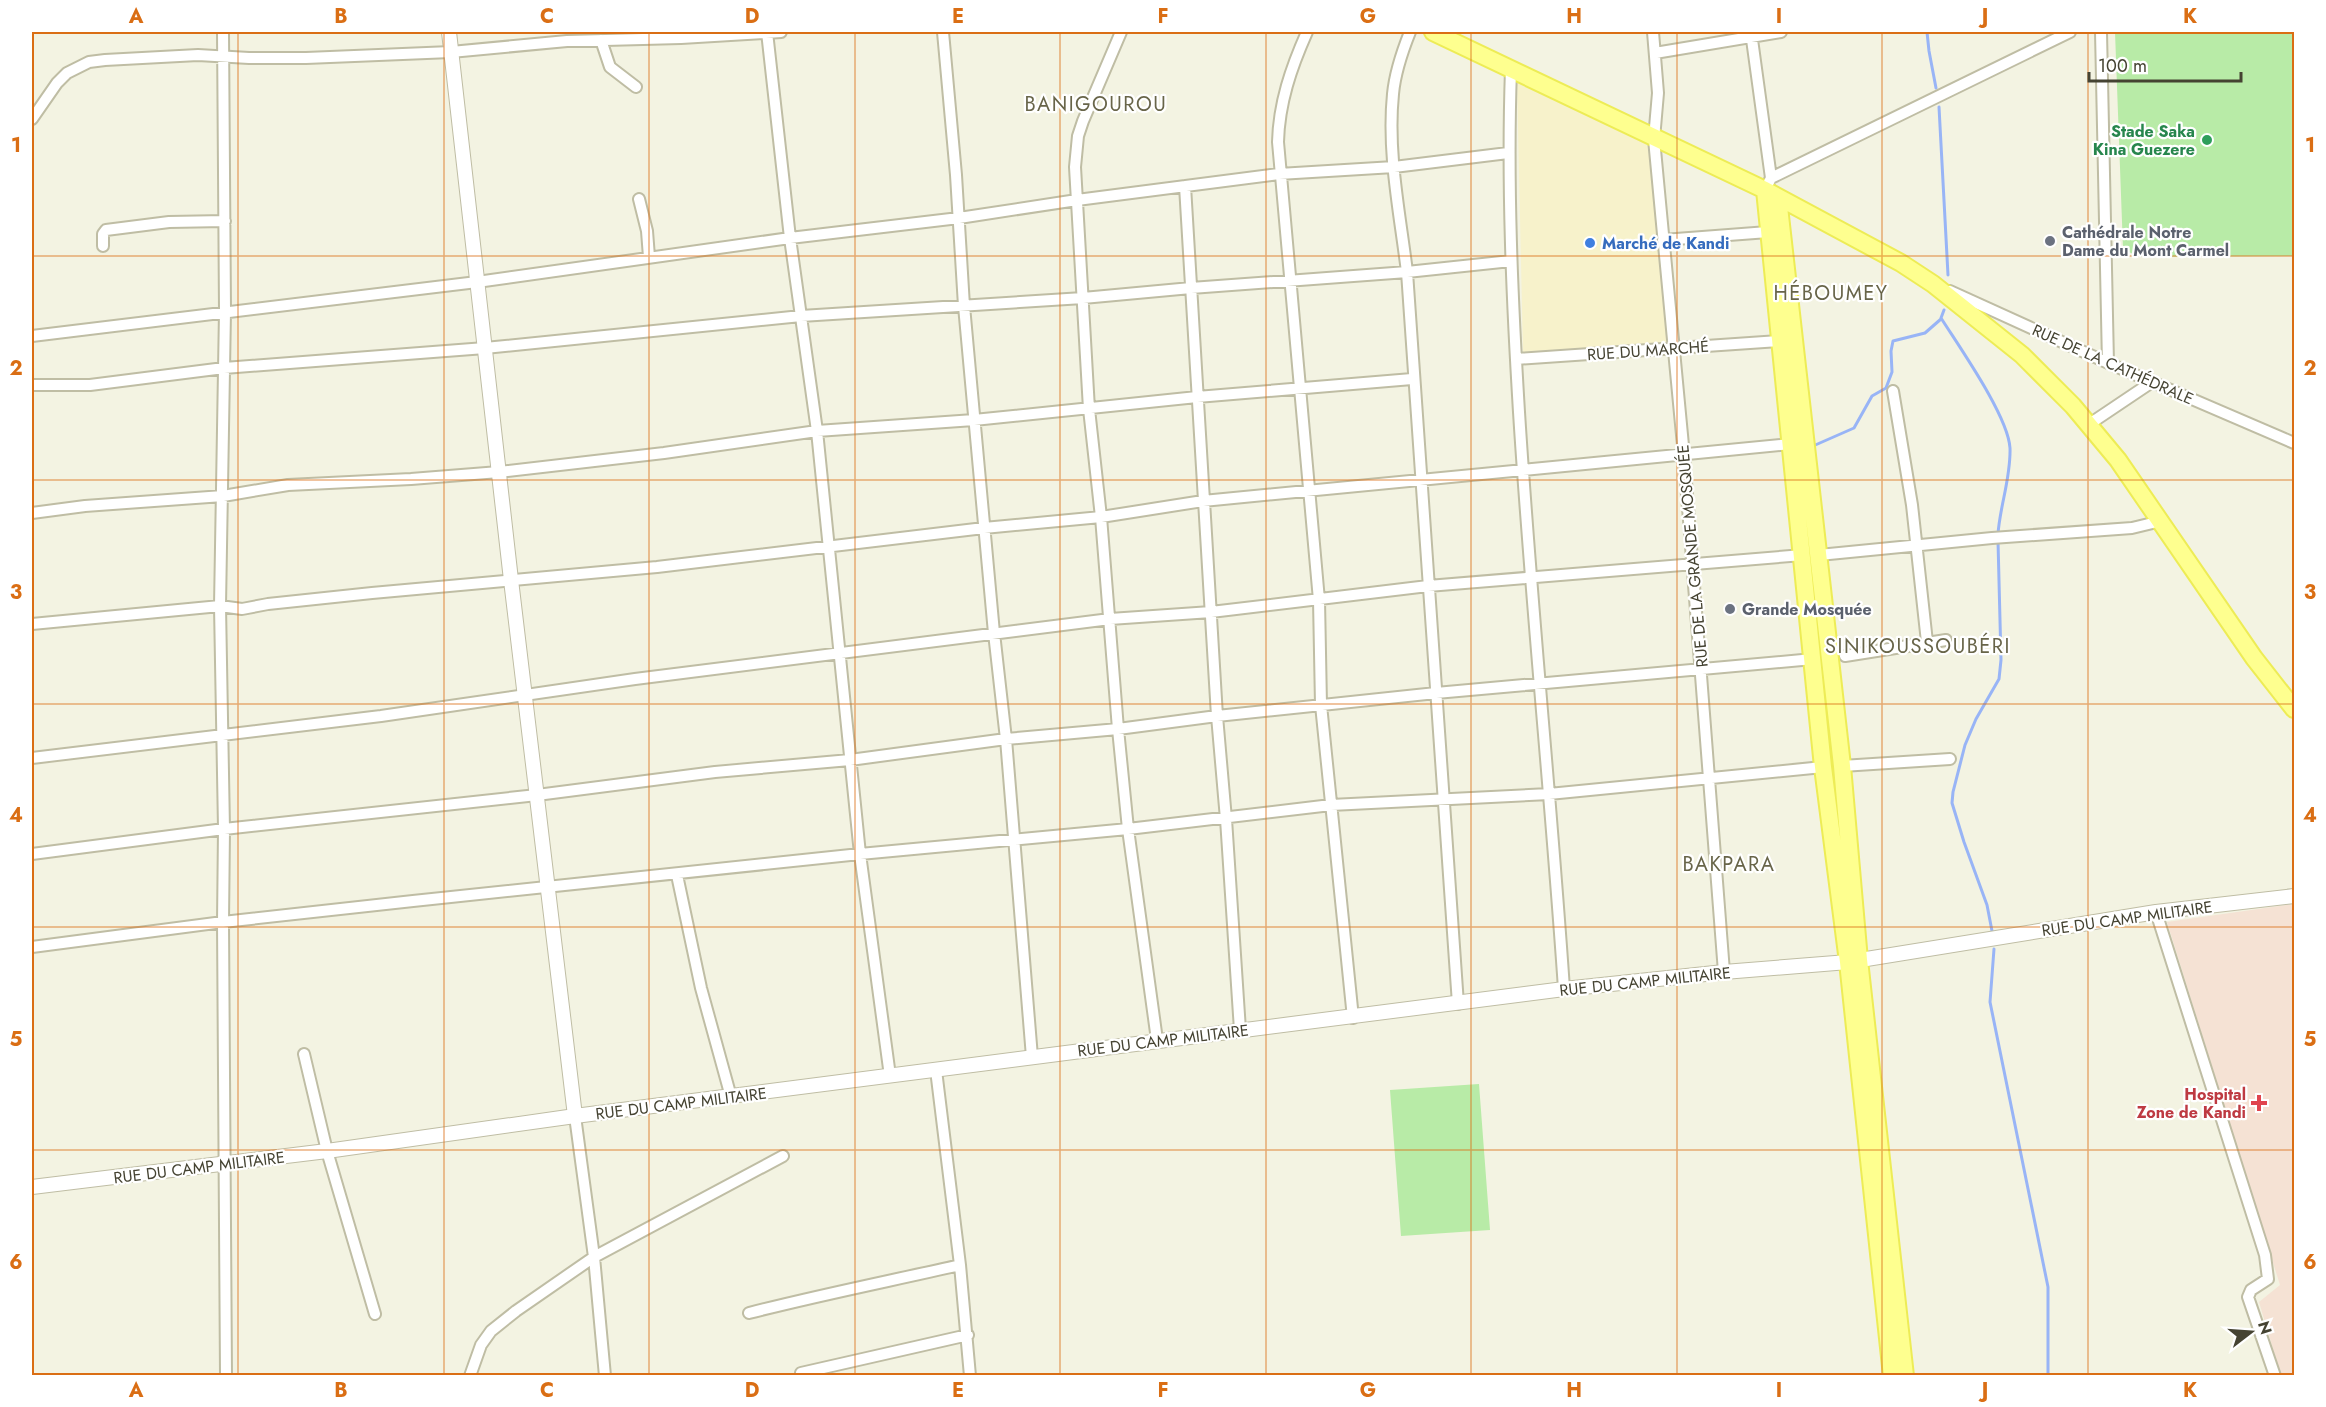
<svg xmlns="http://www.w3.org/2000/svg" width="2326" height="1407" font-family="Jost,sans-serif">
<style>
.commercial{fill:#f7f2cb}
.medical{fill:#f5e2d4}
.green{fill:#b8eba7}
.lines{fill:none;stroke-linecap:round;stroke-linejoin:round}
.stream{stroke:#98b4f6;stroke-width:3}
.minor-casing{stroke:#bfbda4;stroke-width:14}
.tertiary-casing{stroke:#bfbda4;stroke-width:16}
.primary-casing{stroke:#edec56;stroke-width:20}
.minor{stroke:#fff;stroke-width:10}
.tertiary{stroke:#fff;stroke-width:14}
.primary{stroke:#feff8f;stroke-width:16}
.grid{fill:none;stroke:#da6e14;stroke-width:1.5;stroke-opacity:0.55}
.leisure-dot{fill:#2e9e5b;stroke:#fff;stroke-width:2}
.worship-dot{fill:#6b7280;stroke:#fff;stroke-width:2}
.shop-dot{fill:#3f7fe0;stroke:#fff;stroke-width:2}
.health-dot{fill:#e0444e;stroke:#fff;stroke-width:2}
.labels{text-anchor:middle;stroke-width:4.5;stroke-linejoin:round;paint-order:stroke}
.leisure-label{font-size:16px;font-weight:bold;fill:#27864d;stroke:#fff;text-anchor:end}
.worship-label{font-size:16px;font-weight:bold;fill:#5b616d;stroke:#fff;text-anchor:start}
.shop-label{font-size:16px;font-weight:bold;fill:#366cbe;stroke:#fff;text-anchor:start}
.street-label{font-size:16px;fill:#454332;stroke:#fff}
.health-label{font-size:16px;font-weight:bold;fill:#be3a42;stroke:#fff;text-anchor:end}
.quarter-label{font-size:20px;letter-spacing:1.5px;fill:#686549;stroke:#fff}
.neatline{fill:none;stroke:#da6e14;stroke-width:2}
.grid-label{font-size:20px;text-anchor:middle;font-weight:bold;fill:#da6e14}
</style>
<rect width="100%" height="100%" fill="#f3f3e2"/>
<!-- commercial -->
<path class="commercial" d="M1517,81l133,62 18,200 -145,11z"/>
<!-- medical -->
<path class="medical" d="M2294,904v471l-13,1 -22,-74 21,-17 -113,-363z"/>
<!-- green -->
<path class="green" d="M2115,32h179v224l-155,1 -16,-8z
M1479,1084l11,146 -89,6 -11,-146z"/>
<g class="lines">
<!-- stream -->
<path class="stream" d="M1927,32l2,19 7,37
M1939,107l9,168
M1944,310l-3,8c19,30 67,98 69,130 1,30 -10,57 -12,86
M1813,446l41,-18 18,-32 14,-8 6,-16 -1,-21 2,-10 32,-8 16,-14
M1992,931l-5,-26 -23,-63 -12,-39 1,-11 12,-47 11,-26 23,-40 2,-19 -3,-119
M1994,949l-4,53 58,285v89"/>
<!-- minor casing -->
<g class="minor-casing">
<path id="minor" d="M223,32l2,279 -5,295 4,223 -1,93 3,454
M767,32l23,206 27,193 43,423 30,222
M943,32l13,143 8,131 30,327 12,106 26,318
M1121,32l-38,89 -5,15 -3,31 14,242 12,108 17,212 10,100 29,211
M1307,32c-16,36 -28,71 -29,110l41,458 2,105 32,313
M1410,32c-8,20 -15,40 -17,62 -6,59 7,120 14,178l51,732
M1653,32l5,61 -4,46 30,317 40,516
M1751,32l20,146 -2,4
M2101,32l7,331
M601,40l9,27 26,20
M1655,53l126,-21
M1511,69c-4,114 1,228 8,343 12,192 32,385 45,577
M32,119l25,-36 10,-10 22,-11 16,-2 93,-5 51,3h57l145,-6 116,-11 114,-3 100,-6
M1771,178l299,-146
M1185,186l32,530 9,103 14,211
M639,199l8,32 2,26
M1663,240l105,-8
M103,246v-12l3,-4 63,-8 56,-1
M1950,291l158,72 186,80
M32,336l445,-54 313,-44 169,-20 118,-18 202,-26 115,-7 114,-14
M1516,359l263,-18
M32,385h58l134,-17 261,-20 316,-32 282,-18 108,-10 216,-16 104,-11
M1893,391l19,114 15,137
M2088,425l64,-43
M32,513l53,-7 138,-10 65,-11 123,-6 88,-7 165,-19 153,-22 157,-11 223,-23 215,-18
M1819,555l173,-17 140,-10 29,-7
M32,624l188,-18 22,3 26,-5 104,-11 285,-26 327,-39 117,-11 102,-16 588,-57
M1845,656l101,-16
M32,758l349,-42 254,-37 475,-60 101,-7 217,-26 375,-31
M1842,766l108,-7
M32,854l192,-25 313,-34 178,-23 135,-12 156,-21 112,-10 99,-13 219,-23 377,-34
M677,875l24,113 30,109
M2156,912l109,343 3,24 -17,11 -3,7 27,79
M32,947l191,-25 190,-21 447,-47 268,-25 203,-24 218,-11 274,-27
M304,1054l23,97 48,163
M936,1070l24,195 10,111
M575,1116l19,141 11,119
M749,1313c70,-18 141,-32 211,-48
M801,1373l167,-38
M470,1376l11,-31 10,-14 25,-20 78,-54 189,-101"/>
</g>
<!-- tertiary casing -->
<g class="tertiary-casing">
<path id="tertiary" d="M449,32l62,548 64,536
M32,1187l295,-36 248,-35 989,-127 160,-17 124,-10 308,-50 138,-16"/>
</g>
<!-- primary casing -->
<g class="primary-casing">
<path id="primary" d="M1433,32l332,158 136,73 32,21 89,71 51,51 45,54 136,198 40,51
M1765,190l58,577 25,195 44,414
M1778,198l64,568 17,194 46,416"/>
</g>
<!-- minor -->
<use href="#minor" class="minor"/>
<!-- tertiary -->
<use href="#tertiary" class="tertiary"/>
<!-- primary -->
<use href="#primary" class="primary"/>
</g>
<!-- grid -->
<path class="grid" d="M238,32v1344M444,32v1344M649,32v1344M855,32v1344M1060,32v1344M1266,32v1344M1471,32v1344M1677,32v1344M1882,32v1344M2088,32v1344M32,256h2262M32,480h2262M32,704h2262M32,927h2262M32,1150h2262"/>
<!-- markers -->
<circle class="leisure-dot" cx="2207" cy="140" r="6"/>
<g class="worship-dot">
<circle cx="2050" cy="241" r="6"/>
<circle cx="1730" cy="609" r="6"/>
</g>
<circle class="shop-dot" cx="1590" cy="243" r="6"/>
<path class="health-dot" d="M2256 1094h6v6h6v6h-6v6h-6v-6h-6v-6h6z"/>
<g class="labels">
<!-- leisure labels -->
<g class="leisure-label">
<text x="2195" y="137">Stade Saka<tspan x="2195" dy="18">Kina Guezere</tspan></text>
</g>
<!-- worship labels -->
<g class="worship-label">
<text x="2062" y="238">Cathédrale Notre<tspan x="2062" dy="18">Dame du Mont Carmel</tspan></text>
<text x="1742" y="615">Grande Mosquée</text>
</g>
<!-- shop labels -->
<g class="shop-label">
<text x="1602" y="249">Marché de Kandi</text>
</g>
<!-- street labels -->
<g class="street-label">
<text transform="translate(1648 350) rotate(-4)" y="6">RUE DU MARCHÉ</text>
<text transform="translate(2113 364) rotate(24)" y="6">RUE DE LA CATHÉDRALE</text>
<text transform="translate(1692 556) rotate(-95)" y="6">RUE DE LA GRANDE MOSQUÉE</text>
<text transform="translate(2127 918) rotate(-8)" y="6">RUE DU CAMP MILITAIRE</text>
<text transform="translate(1645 981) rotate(-6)" y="6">RUE DU CAMP MILITAIRE</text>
<text transform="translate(1163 1040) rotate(-7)" y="6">RUE DU CAMP MILITAIRE</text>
<text transform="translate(681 1103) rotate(-7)" y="6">RUE DU CAMP MILITAIRE</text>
<text transform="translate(199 1167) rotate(-7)" y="6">RUE DU CAMP MILITAIRE</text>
</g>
<!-- health labels -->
<g class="health-label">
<text x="2246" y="1100">Hospital<tspan x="2246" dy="18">Zone de Kandi</tspan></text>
</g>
<!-- quarter labels -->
<g class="quarter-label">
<text x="1096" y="111">BANIGOUROU</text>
<text x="1831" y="300">HÉBOUMEY</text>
<text x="1918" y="653">SINIKOUSSOUBÉRI</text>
<text x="1729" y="871">BAKPARA</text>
</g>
</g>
<!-- border -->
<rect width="2326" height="1407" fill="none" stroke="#ffffff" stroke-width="66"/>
<!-- north arrow -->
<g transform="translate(2251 1332) rotate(73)" stroke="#ffffff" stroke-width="4.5" paint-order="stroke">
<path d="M0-4.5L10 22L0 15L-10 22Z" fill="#454332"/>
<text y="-9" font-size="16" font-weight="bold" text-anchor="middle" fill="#454332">N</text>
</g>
<!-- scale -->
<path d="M2089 72v9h152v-9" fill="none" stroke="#454332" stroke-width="3"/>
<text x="2098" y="72" font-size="18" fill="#454332" stroke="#ffffff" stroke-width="4.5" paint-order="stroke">100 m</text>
<rect x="33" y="33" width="2260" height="1341" class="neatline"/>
<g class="grid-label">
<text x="136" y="23">A</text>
<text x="341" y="23">B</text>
<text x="547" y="23">C</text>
<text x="752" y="23">D</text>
<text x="958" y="23">E</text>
<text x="1163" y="23">F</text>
<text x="1368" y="23">G</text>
<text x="1574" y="23">H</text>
<text x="1779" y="23">I</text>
<text x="1985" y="23">J</text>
<text x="2190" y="23">K</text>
<text x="16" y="152">1</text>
<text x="2310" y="152">1</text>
<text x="16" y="375">2</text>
<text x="2310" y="375">2</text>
<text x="16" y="599">3</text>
<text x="2310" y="599">3</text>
<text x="16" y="822">4</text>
<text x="2310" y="822">4</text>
<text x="16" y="1046">5</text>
<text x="2310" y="1046">5</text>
<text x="16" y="1269">6</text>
<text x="2310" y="1269">6</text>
<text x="136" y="1397">A</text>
<text x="341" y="1397">B</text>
<text x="547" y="1397">C</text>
<text x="752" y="1397">D</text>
<text x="958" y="1397">E</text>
<text x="1163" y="1397">F</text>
<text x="1368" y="1397">G</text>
<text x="1574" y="1397">H</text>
<text x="1779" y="1397">I</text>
<text x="1985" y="1397">J</text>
<text x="2190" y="1397">K</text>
</g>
</svg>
